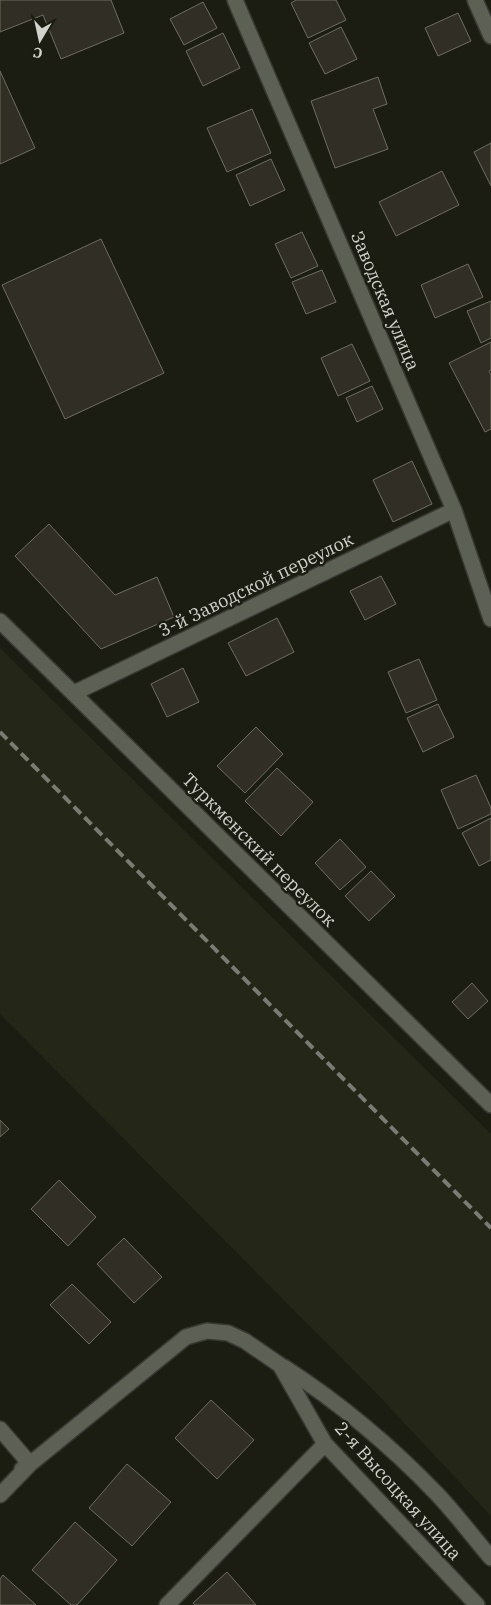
<svg xmlns="http://www.w3.org/2000/svg" width="491" height="1605" font-family="'IBM Plex Serif',serif">
<style>
.built{fill:#242618}
.building{fill:#312f25;stroke:#6f6d61}
.lines{fill:none;stroke-linecap:round;stroke-linejoin:round}
.minor-casing{stroke:#373832;stroke-width:18}
.minor{stroke:#5d6054;stroke-width:15}
.rail{stroke:#7a7b73;stroke-width:4;stroke-dasharray:10 5;stroke-linecap:butt}
.labels{text-anchor:middle;stroke-width:5;stroke-linejoin:round;paint-order:stroke}
.street-label{font-size:18px;fill:#d1d2cc;stroke:#1b1d13}
</style>
<rect width="100%" height="100%" fill="#1b1d13"/>
<!-- built -->
<path class="built" d="M0,648l491,486v382l-110,-118 -381,-384z"/>
<!-- building -->
<path class="building" d="M0,0h111l13,33 -63,26 -18,-44 -43,17z
M296,0h40l10,20 -38,18 -17,-35z
M203,2l14,26 -33,17 -14,-26z
M458,13l13,28 -33,15 -13,-28z
M341,27l16,32 -32,15 -16,-31z
M223,33l17,35 -37,18 -17,-35z
M0,71l35,77 -35,16z
M378,77l9,27 -14,5 15,40 -53,19 -24,-67z
M252,109l19,44 -44,19 -20,-44z
M491,143v43l-17,-34z
M271,159l14,31 -35,16 -14,-31z
M442,171l17,34 -63,31 -17,-34z
M302,232l16,34 -27,12 -16,-34z
M101,239l63,134 -99,46 -63,-134z
M468,264l15,33 -48,21 -14,-33z
M322,270l14,32 -30,12 -14,-32z
M491,301v37l-10,5 -14,-32z
M491,342v28l-2,1 2,4v54l-6,3 -36,-69z
M352,344l18,37 -32,15 -17,-38z
M372,386l11,23 -26,13 -11,-24z
M412,461l20,43 -39,18 -20,-42z
M49,524l66,71 42,-18 17,40 -73,32 -86,-93z
M381,576l15,28 -31,16 -15,-29z
M277,618l17,34 -48,24 -18,-33z
M419,659l18,41 -31,13 -18,-41z
M183,668l16,34 -32,15 -16,-33z
M438,704l16,33 -31,15 -16,-34z
M256,727l27,27 -38,39 -28,-27z
M277,768l36,34 -32,34 -36,-35z
M476,775l15,33v6l-33,15 -17,-39z
M491,818v42l-12,6 -17,-33z
M340,839l26,28 -26,23 -25,-27z
M371,871l24,25 -26,25 -24,-25z
M472,983l16,18 -20,18 -16,-17z
M0,1120l9,9 -9,8z
M59,1180l37,37 -28,29 -37,-37z
M124,1238l38,39 -28,26 -37,-39z
M72,1284l39,38 -22,22 -39,-39z
M211,1400l43,40 -37,39 -42,-41z
M127,1464l44,38 -39,44 -43,-38z
M75,1522l42,38 -40,45h-6l-39,-35z
M227,1572l29,33h-61l-2,-2z
M3,1575l33,30h-36v-26z"/>
<g class="lines">
<!-- minor casing -->
<g class="minor-casing">
<path id="minor" d="M235,0l219,510 37,109
M475,0l16,36
M0,621l491,484
M74,693l380,-183
M284,1367c54,35 108,80 153,127 19,20 36,43 54,64
M0,1429l30,35 -8,5
M0,1495l30,-31 156,-127 21,-6 21,2 17,8 35,24 45,79 152,161
M167,1605l158,-161"/>
</g>
<!-- minor -->
<use href="#minor" class="minor"/>
<!-- rail -->
<path class="rail" d="M0,732l491,496"/>
</g>
<g class="labels">
<!-- street labels -->
<g class="street-label">
<text transform="translate(385 301) rotate(67)" y="6">Заводская улица</text>
<text transform="translate(256 585) rotate(-26)" y="6">3-й Заводской переулок</text>
<text transform="translate(259 850) rotate(45)" y="6">Туркменский переулок</text>
<text transform="translate(398 1491) rotate(48)" y="6">2-я Высоцкая улица</text>
</g>
</g>
<!-- north arrow -->
<g transform="translate(40 40) rotate(189)" stroke="#1b1d13" stroke-width="4" paint-order="stroke">
<path d="M0-4L9 19L0 12L-9 19Z" fill="#d1d2cc"/>
<text y="-8" font-size="14" font-weight="bold" text-anchor="middle" fill="#d1d2cc">С</text>
</g>
</svg>
